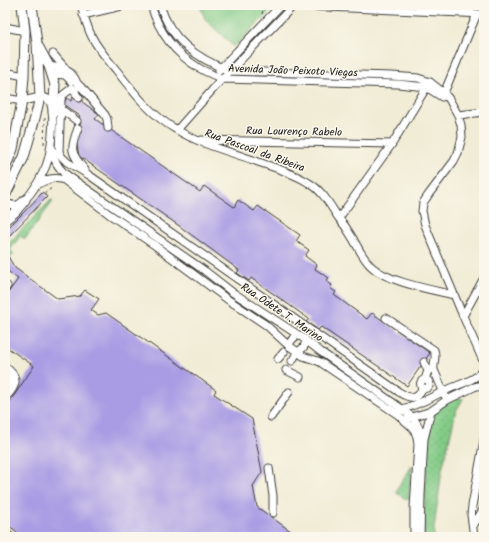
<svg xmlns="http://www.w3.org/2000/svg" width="489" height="542" font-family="Kalam,sans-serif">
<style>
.grass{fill:url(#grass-dots);stroke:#507452}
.park{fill:#83cb87;stroke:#507452}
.building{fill:#a99ce4}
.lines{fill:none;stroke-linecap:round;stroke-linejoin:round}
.minor-casing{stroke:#3c3b38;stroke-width:9}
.major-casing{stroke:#3c3b38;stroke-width:11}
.path{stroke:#3c3b38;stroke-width:1;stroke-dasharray:3 3;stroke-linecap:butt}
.minor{stroke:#fff;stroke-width:7}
.major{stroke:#fff;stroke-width:9}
.labels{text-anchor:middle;stroke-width:3;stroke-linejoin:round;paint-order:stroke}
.street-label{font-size:11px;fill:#1c1c1c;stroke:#fbf7ec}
</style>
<defs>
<pattern id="grass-dots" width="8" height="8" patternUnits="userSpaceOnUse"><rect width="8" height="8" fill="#83cb87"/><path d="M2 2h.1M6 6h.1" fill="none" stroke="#71ae74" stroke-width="1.8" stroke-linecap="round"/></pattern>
</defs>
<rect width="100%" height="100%" fill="#fbf7ec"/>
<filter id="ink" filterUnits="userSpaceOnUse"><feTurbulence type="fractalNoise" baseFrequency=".025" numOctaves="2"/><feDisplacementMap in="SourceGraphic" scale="8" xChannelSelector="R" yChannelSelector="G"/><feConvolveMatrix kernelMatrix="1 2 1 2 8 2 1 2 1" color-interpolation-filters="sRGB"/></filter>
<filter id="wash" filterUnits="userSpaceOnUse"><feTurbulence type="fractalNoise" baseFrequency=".012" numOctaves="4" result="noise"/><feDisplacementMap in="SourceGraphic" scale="16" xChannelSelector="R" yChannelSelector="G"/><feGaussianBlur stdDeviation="0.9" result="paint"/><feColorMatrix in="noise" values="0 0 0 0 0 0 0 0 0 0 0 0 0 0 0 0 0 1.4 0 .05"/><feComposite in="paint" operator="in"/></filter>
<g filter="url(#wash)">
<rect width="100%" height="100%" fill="#f1ecd5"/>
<!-- grass -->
<path class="grass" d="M51,200l2,1 -28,38 -5,-3 -10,14 4,4 -4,4 -2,-5v-8l11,-13z
M456,398h5l2,1 -7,12 -14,59 -8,58v9h-10l1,-50 6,-64 4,-12z
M412,466l-3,33 -2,1 -10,-7 -1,-2z"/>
<!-- park -->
<path class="park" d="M200,5h76l-42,42 -29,-28z"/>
<g id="blocks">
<!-- building -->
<path class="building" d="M74,96l25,18 -4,5 105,73 4,-6 30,21 4,-7 16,11 4,-5 42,29 -4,6 13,9 -4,6 12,9 -2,4 14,9 -3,3 6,4 -2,3 6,4 -2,3 33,24 5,-6 58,40 -23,33 -86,-59 -3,3 -4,-3 -8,-5 3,-3 -58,-41 -2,3 -12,-8 2,-3 -61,-45 -99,-69 -2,-11v-8l4,-6 -7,-6 6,-9 -17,-12 4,-6 4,3z
M43,192l4,5 -39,40 -1,3v14l3,6 5,8 43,31 22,-3 5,-6 14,9 -8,11 7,5 8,-2 110,77 -2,4 38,25 10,53 -9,14 4,21 42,30h-275l-19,-14v-114l29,-43 -29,-20v-49l13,-18 -9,-7 -4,-6v-35l20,-20z"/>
</g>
</g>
<g filter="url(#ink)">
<use href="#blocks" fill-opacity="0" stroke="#3c3b38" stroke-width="1"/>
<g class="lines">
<!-- minor casing -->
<g class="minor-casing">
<path id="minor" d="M81,5c3,11 6,22 11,32 6,12 16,23 25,34 17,22 35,45 60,59 23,14 51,21 76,30 18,7 39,12 56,23 13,7 21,22 29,34 5,6 10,13 14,20 6,10 11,22 20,30 16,15 61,23 82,28
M151,5c8,28 23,48 48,63 7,4 15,7 23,11l176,5 28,3 16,10
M160,5c11,36 37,53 69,66l163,5 26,2 12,4 14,11 5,6 9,16 3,10 1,12 -4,16 -4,8 -25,33 -6,9 -1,8 3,14 38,91 21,47
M283,5l201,9
M83,15l43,-10
M5,27l20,4
M53,54l12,14
M49,66c13,2 23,3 28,17
M219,70l62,-65
M5,72l19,4
M52,74l13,1 6,6
M79,85l5,5 21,25 2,4 1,9
M72,88l-10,8 -1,4 -2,51 2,5 6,6 22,13 310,217c11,7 20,9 23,-5
M75,90l1,4 3,4
M444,93l33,-79
M5,98l17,3 14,-3h10c3,2 5,4 5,7 4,13 0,49 -5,61 -5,11 -17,35 -29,39 -4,1 -8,-1 -12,-2
M61,109l16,12
M458,115l26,-3
M78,128c-8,21 -8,25 7,42
M177,130l45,-51 72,-74
M202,140l190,4
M51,145c2,11 4,19 13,28l141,98 27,21 71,46 18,14 81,57 10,8 4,5 8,17 -3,56 -1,42
M5,146l8,3
M36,185c10,-5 17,-9 28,-5l45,34 44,30 74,55 39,26 23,21 9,6 5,4 12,4 5,2 77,52 17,15 3,8 1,7 -4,64v29
M339,218l53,-74 36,-59
M5,285l2,1 -2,3
M463,316l21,-38
M386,318l48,32c3,6 -1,13 0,20l13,30
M289,346c1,-6 5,-9 10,-11
M278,359l6,-7
M292,361c2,-2 3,-6 5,-8 6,-6 9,-5 8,-14
M424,362l4,9 -3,8
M5,367c15,10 12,19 0,31
M286,370l14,7
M420.5 384a4.5 4.5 0 1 1 9 0a4.5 4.5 0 1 1-9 0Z
M5,389c4,-5 8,-10 3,-16
M400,411l2,-2c17,-4 31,-13 47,-20 9,-4 20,-7 28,-13 4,-3 6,-6 7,-11
M271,417l18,-25
M408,418l17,-5 6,-2 16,-11 27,-13 10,-3
M424,439l7,-28
M269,468l4,28v17
M473,526l11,-18
M5,533l6,4
M474,537l-3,-22 1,-9 12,-66"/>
</g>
<!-- major casing -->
<g class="major-casing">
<path id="major" d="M38,46l11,20 6,19 -2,28
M5,168l8,-19 9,-48 2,-25 1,-45 -3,-26
M5,196l19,-39 11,-39 5,-21 -3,-54 -5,-38
M5,220l10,-8 10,-12"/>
</g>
<!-- path -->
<path class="path" d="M262,14l3,-9
M44,144l1,-26
M44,194l9,-7"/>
<!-- minor -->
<use href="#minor" class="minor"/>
<!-- major -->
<use href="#major" class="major"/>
</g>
</g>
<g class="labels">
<!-- street labels -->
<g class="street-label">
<text transform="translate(293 70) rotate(2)" y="4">Avenida João Peixoto Viegas</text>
<text transform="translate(294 131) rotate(1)" y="4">Rua Lourenço Rabelo</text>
<text transform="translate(255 150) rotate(20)" y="4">Rua Pascoal da Ribeira</text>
<text transform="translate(282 312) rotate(34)" y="4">Rua Odete T. Marino</text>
</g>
</g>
<!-- margin -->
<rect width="489" height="542" fill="none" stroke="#fbf7ec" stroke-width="20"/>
</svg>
